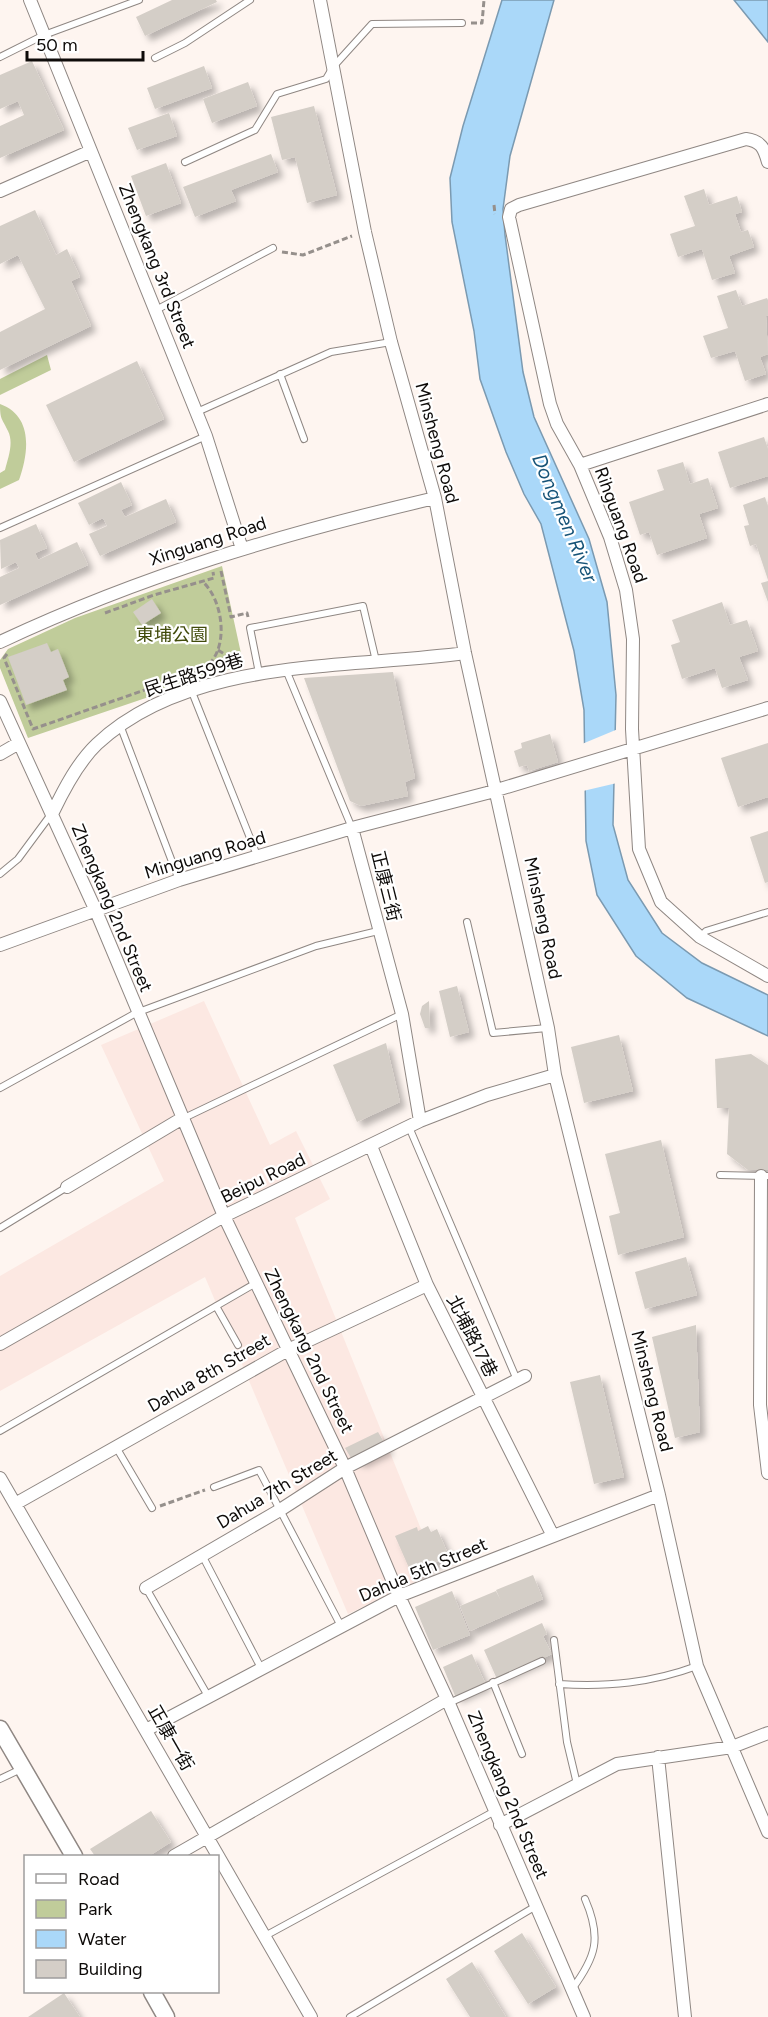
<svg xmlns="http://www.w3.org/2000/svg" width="768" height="2017" font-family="Figtree,'Noto Sans TC',sans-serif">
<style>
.commercial{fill:#fce8e2}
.green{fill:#c0cc9a}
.water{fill:#aad8f9;stroke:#7b9ab1;stroke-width:1.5}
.pier{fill:#fef5f0}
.building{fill:#d4cec7;filter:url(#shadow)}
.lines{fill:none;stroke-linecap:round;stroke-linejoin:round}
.lane-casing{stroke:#8f8783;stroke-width:8}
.street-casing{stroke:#8f8783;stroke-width:14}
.secondary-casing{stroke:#8f8783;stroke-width:19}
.path{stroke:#96908c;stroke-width:3;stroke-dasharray:6 3;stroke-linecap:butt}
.lane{stroke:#fff;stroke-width:6}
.street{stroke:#fff;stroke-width:12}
.secondary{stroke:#fff;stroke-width:16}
.labels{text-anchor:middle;stroke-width:4.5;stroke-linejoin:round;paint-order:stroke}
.street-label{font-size:18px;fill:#0e0b09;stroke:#fff}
.park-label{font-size:18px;fill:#414b0b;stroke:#fff}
.water-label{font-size:20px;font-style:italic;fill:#175478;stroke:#fff}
</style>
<defs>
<filter id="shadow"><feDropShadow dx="5.5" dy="5.5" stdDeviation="3" flood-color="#0004"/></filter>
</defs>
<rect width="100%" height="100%" fill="#fef5f0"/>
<!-- commercial -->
<path class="commercial" d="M204,1001l66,144 26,-14 34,68 -35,19 143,353 -90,43 -143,-337 -205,114v-115l164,-95 -63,-136z"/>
<!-- green -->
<path class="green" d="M47,355l4,15 -51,25v-16z
M0,404c33,12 29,48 19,76l-19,9v-16l5,-3c3,-12 9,-27 3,-39 -6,-13 -8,-11 -8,-27z
M222,566l20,92 -5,9 -209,71 -28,-70v-8l8,-11 67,-31z"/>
<!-- water -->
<path class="water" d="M502,0h52l-44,156 -7,53 2,26 18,137 11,45 55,122 18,63 9,93 -3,130 15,55 34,53 40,30 66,32v41l-81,-38 -51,-42 -39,-61 -11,-54 -2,-131 -10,-59 -33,-127 -17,-30 -18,-42 -26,-73 -6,-48 -22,-109 -2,-44 13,-52z
M734,0h34v42z"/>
<!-- pier -->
<path class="pier" d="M618,729l-1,54 -34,8 -1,-47z"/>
<!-- building -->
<path class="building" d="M172,0h44l1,2 -72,34 -9,-19z
M32,61l32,69 -64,28v-32l24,-11 -6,-14 -18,8v-34z
M204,66l8,22 -57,21 -8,-21z
M248,82l9,24 -45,17 -9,-24z
M314,106l23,89 -30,8 -12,-46 -13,3 -11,-43z
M169,113l8,23 -40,14 -9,-22z
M271,154l7,18 -47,18 5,11 -41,16 -12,-30z
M166,163l15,40 -35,13 -15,-40z
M704,189l5,16 28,-9 5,16 -7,2 6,18 7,-2 6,17 -25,9 6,17 -23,7 -10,-31 -24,8 -8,-23 25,-8 -11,-30z
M35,210l21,45 11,-6 13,28 -9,4 20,45 -91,44v-38l45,-23 -27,-54 -18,9v-38z
M736,290l6,16 25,-8 1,2v15l-2,1 2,38 -8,3 6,17 -21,7 -10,-30 -24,7 -8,-22 25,-8 -11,-32z
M137,361l27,58 -90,43 -28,-57z
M764,437l4,12v27l-38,12 -12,-36z
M683,462l7,22 18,-6 10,30 -19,6 8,24 -50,17 -8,-23 -9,3 -11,-33 35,-12 -7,-20z
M121,482l11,23 -11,5 4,7 41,-18 10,23 -76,34 -11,-22 18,-8 -4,-8 -14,7 -11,-22z
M765,497l3,9v74l-12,-36 -6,2 -6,-20 5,-1 -6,-20z
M36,524l11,24 -12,5 3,7 39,-18 11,23 -88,40v-28l19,-9 -3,-6 -15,7 -1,-29z
M768,581v21l-7,-19z
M152,599l9,14 -19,12 -9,-13z
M722,602l8,23 17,-5 11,31 -19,6 9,23 -26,8 -7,-20 -33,11 -11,-34 9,-3 -8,-22z
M47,643l4,9 7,-3 11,28 -6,3 4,10 -41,15 -18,-48z
M393,672l22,106 -10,4 3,14 -47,10 -11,-5 -46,-123z
M550,734l8,28 -29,9 -2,-6 -8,2 -5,-16 8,-3 -1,-5z
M768,743v54l-30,10 -17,-49z
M768,831v51l-3,1 -15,-46z
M457,986l12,46 -19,5 -11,-46z
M429,1001l1,27h-5l-5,-14 2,-8z
M619,1035l14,56 -49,12 -13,-56z
M386,1043l14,59 -43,20 -24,-57z
M751,1054l17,11v105h-20l-21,-16 2,-46h-12l-2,-49z
M661,1140l23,97 -66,18 -9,-39 11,-3 -15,-59z
M686,1257l11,38 -52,14 -10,-37z
M696,1325l4,107 -25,6 -23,-101z
M600,1375l24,102 -30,7 -24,-102z
M378,1432l10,17 -27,13 -10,-4 -6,-10z
M428,1526l3,6 6,-3 12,27 -23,11 1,4 -14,6 -18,-41 22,-9 1,4z
M533,1575l10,24 -73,32 -10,-25 36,-15 5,10 -5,-11z
M452,1591l18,44 -37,15 -18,-43z
M542,1623l5,11 -4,2 9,18 -55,25 -13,-29z
M472,1654l14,31 -30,13 -13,-31z
M151,1811l20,31 -22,14h-54l-5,-7z
M522,1933l34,54 -28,17 -34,-53z
M472,1962l34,55h-36l-24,-38z
M64,1993l16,24h-52z"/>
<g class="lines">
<!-- lane casing -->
<g class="lane-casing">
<path id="lane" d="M0,57l44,-22 95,-35
M155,58l30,-15 65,-43
M185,162l70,-32 22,-36 49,-15 7,-12 39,-43 90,-1
M156,310l117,-62
M280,374l24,65
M197,412l134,-60 60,-10
M0,528l206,-92
M286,670l66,158
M259,673l-9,-45 113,-22 13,55
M192,692l66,166
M120,725l59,155
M0,874l18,-15 34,-46
M467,922l26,111 54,-5
M700,937l6,-6 62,-19
M0,1088l136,-75 180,-67 62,-15
M182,1119l220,-105
M409,1127l108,253
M720,1175l48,1
M0,1228l67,-41
M216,1306l22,39
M0,1431l256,-148
M116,1447l36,61
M214,1487l45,-17 82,156
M202,1555l59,113
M146,1588l62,108
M554,1640l13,102 10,42
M493,1682l29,72
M559,1684c49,3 92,-1 138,-18
M449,1703l93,-42
M0,1779l21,-10
M265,1936l230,-125
M572,1989c24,-32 30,-51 13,-90
M350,2017l186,-111"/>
</g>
<!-- street casing -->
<g class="street-casing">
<path id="street" d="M30,0l176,436 36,113
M320,0l45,232 26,110 44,156 30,155 83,375 7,47 104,420 38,171 71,166
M768,162c-4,-14 -7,-21 -22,-23l-227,66 -8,4 -2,8 41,187 7,20 23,41 30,72 16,53 7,49 -1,90 7,120 22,53 39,35 68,39
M0,191l91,-40
M580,465l188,-61
M0,642c143,-67 281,-108 435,-144
M0,701l96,210 128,305 121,252 54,128 48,103 137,318
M0,754l19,-11
M53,812c11,-23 25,-50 44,-68 92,-87 251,-75 368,-91
M352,828l50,186 18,107
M0,945l179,-65 173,-52 135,-35 281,-85
M371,1146l56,139 126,251
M761,1176l-1,229 8,68
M67,1187l114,-68
M0,1344l224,-128 196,-95 67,-26 68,-20
M0,1478l311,539
M15,1504l273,-154 139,-65
M146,1588l134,-78 65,-42 180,-92
M146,1730l253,-134 260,-101
M658,1757l27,260
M500,1825l117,-61 115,-17 36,-14
M174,1856l273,-157"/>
</g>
<!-- secondary casing -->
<g class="secondary-casing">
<path id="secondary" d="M0,1729l74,127
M152,1992l14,25"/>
</g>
<!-- path -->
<path class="path" d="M471,23h11l2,-23
M494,205l1,9
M282,252l21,3 49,-19
M221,571l10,46 16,-4 1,4
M105,613l49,-18 60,-17 -1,-6
M218,650l21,13
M7,654l-3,4 29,71 166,-58c32,-14 26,-70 3,-90
M160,1506l45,-16"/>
<!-- lane -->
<use href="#lane" class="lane"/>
<!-- street -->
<use href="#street" class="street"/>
<!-- secondary -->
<use href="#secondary" class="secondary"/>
</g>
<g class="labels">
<!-- street labels -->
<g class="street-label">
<text transform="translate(157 266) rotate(68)" y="6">Zhengkang 3rd Street</text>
<text transform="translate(437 443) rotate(75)" y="6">Minsheng Road</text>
<text transform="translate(621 525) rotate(70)" y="6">Rihguang Road</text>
<text transform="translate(208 541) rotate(-18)" y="6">Xinguang Road</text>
<text transform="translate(194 675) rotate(-18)" y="6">民生路599巷</text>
<text transform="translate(205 855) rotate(-17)" y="6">Minguang Road</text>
<text transform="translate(386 886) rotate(76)" y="6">正康三街</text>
<text transform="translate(112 908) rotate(67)" y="6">Zhengkang 2nd Street</text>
<text transform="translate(543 918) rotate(78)" y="6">Minsheng Road</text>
<text transform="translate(263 1178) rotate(-26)" y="6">Beipu Road</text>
<text transform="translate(472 1336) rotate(63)" y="6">北埔路17巷</text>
<text transform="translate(309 1351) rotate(64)" y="6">Zhengkang 2nd Street</text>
<text transform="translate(209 1373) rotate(-30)" y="6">Dahua 8th Street</text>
<text transform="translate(652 1391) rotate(76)" y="6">Minsheng Road</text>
<text transform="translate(277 1489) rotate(-31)" y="6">Dahua 7th Street</text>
<text transform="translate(423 1570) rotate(-23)" y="6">Dahua 5th Street</text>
<text transform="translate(171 1738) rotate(60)" y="6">正康一街</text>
<text transform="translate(508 1795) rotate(67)" y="6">Zhengkang 2nd Street</text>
</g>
<!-- park labels -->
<g class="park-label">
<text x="172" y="641">東埔公園</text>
</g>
<!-- water labels -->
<g class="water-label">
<text transform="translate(565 518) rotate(67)" y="7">Dongmen River</text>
</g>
</g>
<!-- legend -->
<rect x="24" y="1855" width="195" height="138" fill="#ffffff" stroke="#9f9d9d" stroke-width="1.5"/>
<rect x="36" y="1874" width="30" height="9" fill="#ffffff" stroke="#9f9d9d" stroke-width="1.5"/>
<text x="78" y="1885" font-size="18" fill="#0e0b09">Road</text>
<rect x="36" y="1900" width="30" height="18" fill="#c0cc9a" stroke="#9f9d9d" stroke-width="1.5"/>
<text x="78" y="1915" font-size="18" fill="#0e0b09">Park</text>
<rect x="36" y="1930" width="30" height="18" fill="#aad8f9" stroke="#9f9d9d" stroke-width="1.5"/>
<text x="78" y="1945" font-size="18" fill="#0e0b09">Water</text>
<rect x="36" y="1960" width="30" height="18" fill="#d4cec7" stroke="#9f9d9d" stroke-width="1.5"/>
<text x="78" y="1975" font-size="18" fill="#0e0b09">Building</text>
<!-- scale -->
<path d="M27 51v9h116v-9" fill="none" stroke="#0e0b09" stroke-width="3"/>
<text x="36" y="51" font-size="18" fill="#0e0b09" stroke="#ffffff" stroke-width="4.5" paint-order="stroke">50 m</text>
</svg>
